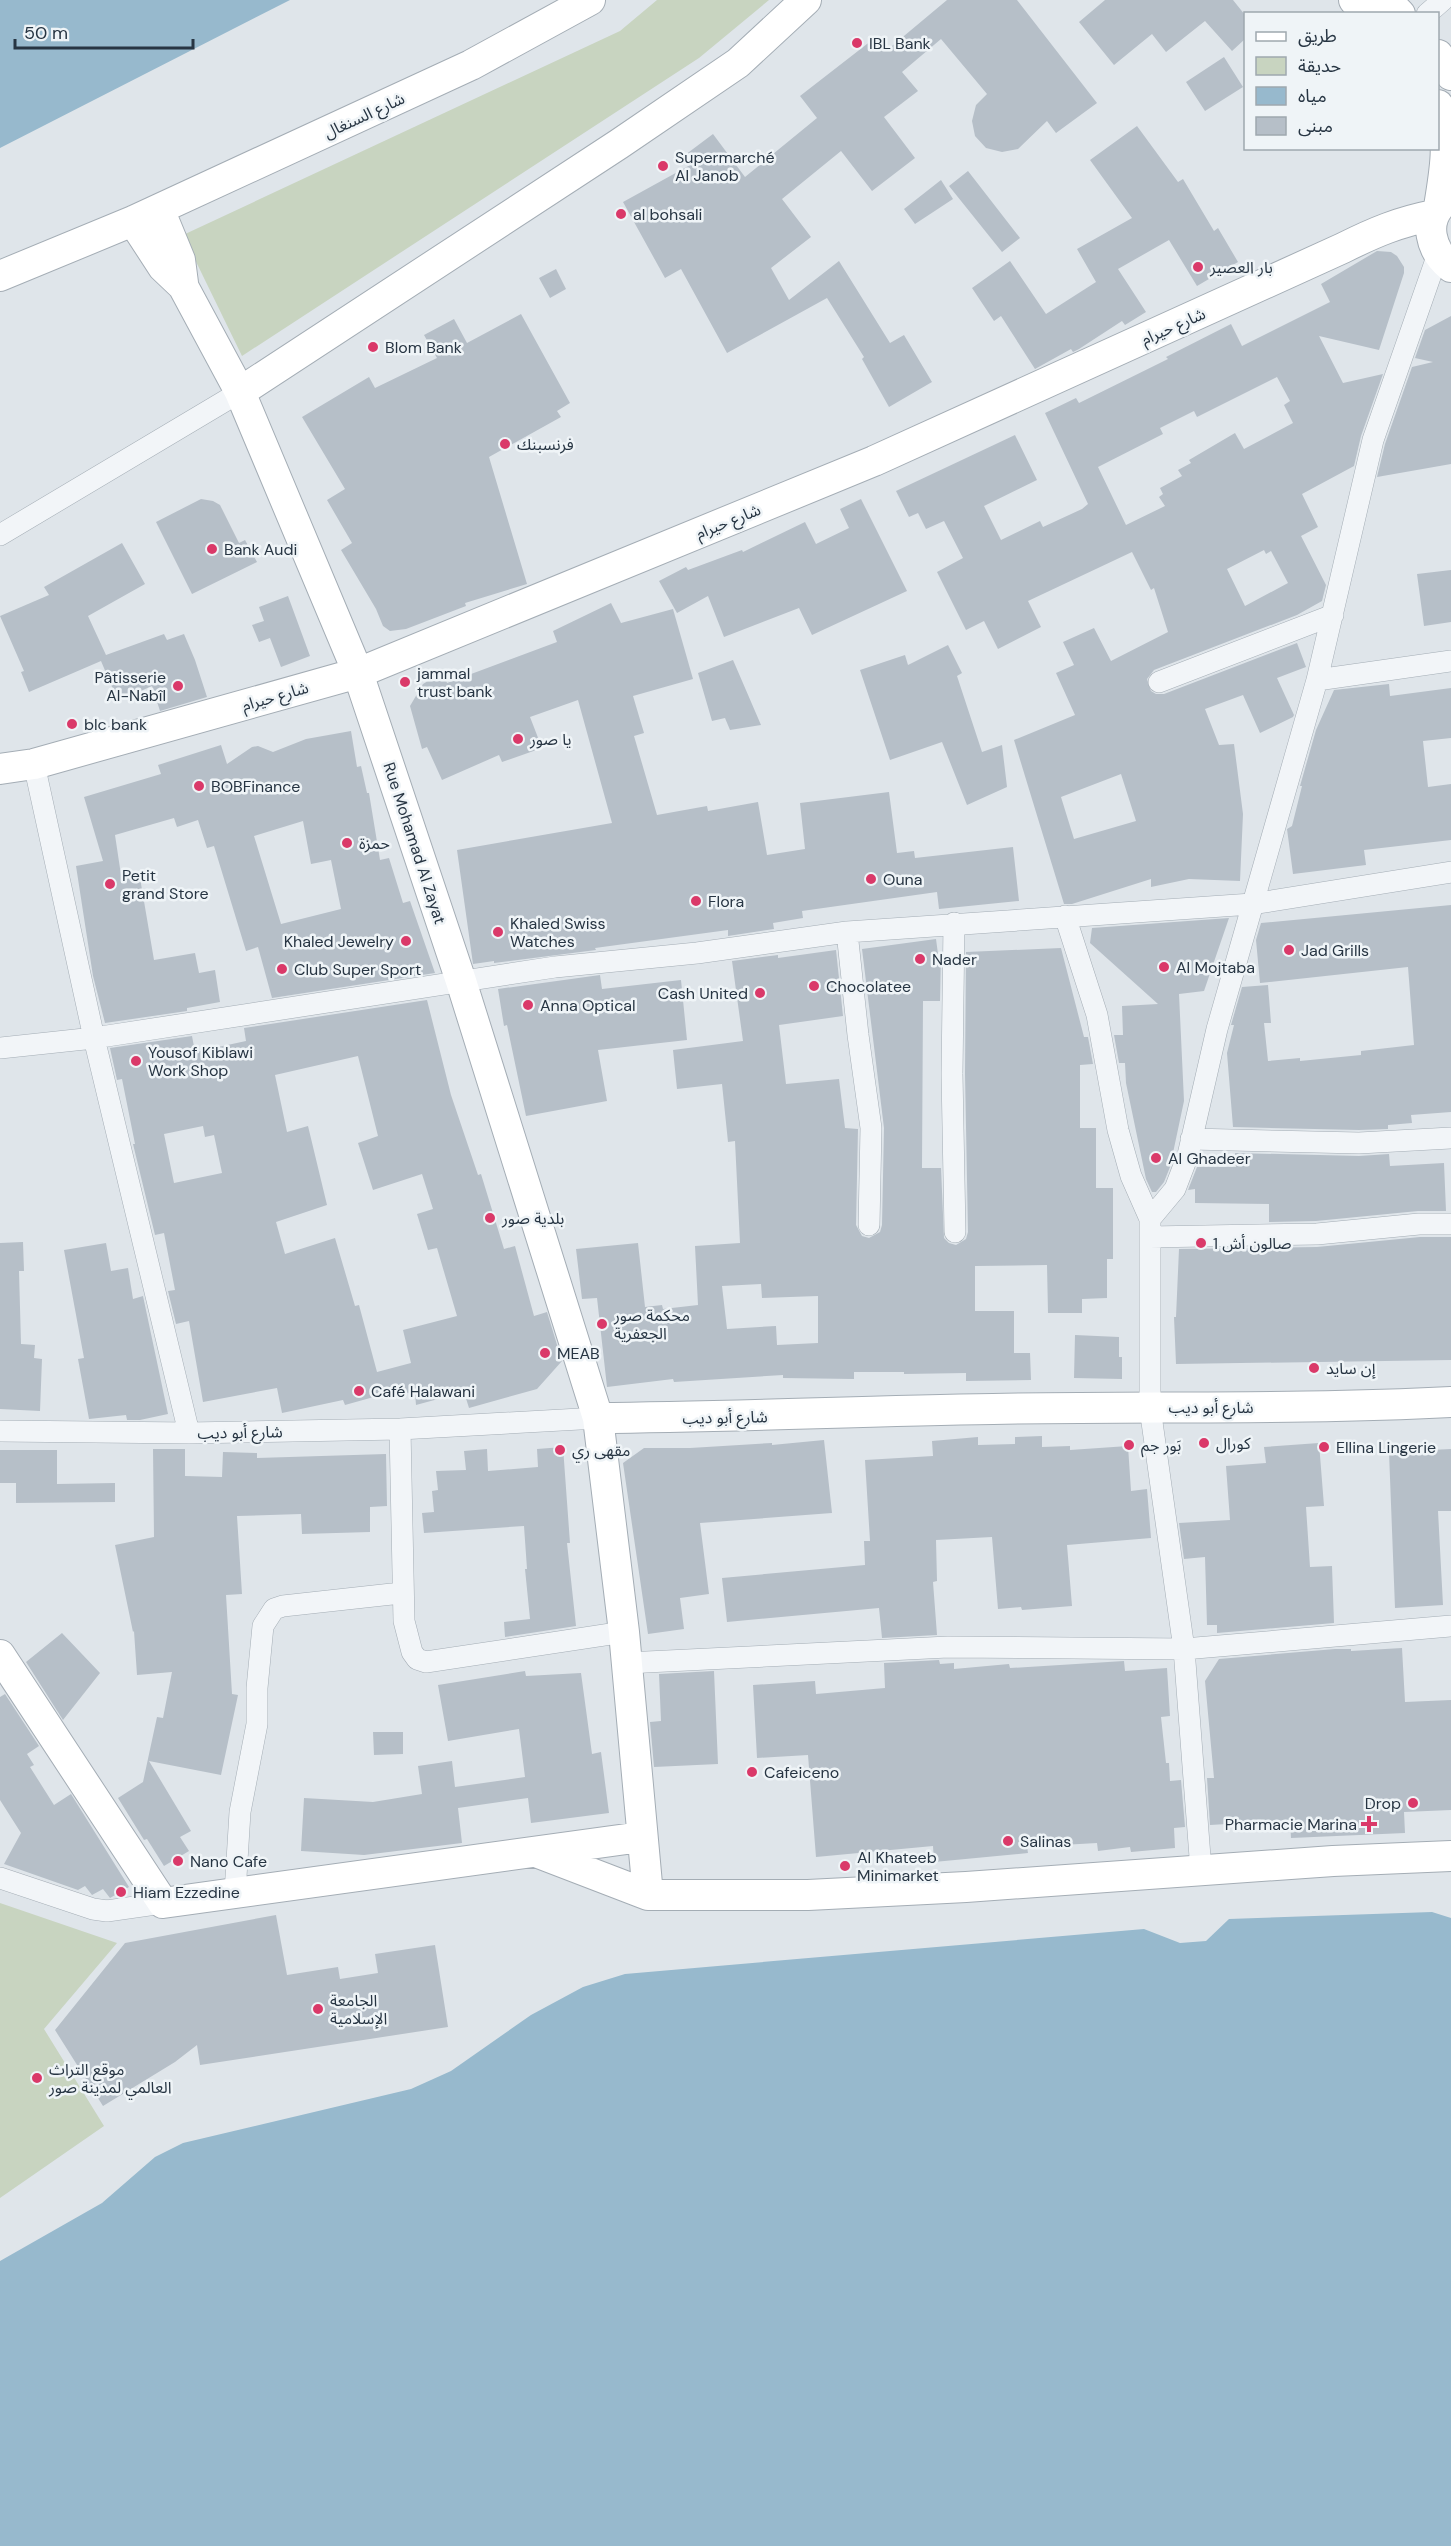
<svg xmlns="http://www.w3.org/2000/svg" width="1451" height="2546" font-family="'DM Sans','Noto Sans Arabic',sans-serif">
<style>
.green{fill:#c8d4c0}
.water{fill:#97b9cd}
.building{fill:#b6bfc8;fill-rule:evenodd}
.lines{fill:none;stroke-linecap:round;stroke-linejoin:round}
.street-casing{stroke:#a4adb5;stroke-width:22}
.secondary-casing{stroke:#a4adb5;stroke-width:32}
.street{stroke:#f2f5f8;stroke-width:21}
.secondary{stroke:#fff;stroke-width:30}
.poi-dot{fill:#da3969;stroke:#eff4f7;stroke-width:2}
.labels{text-anchor:middle;stroke-width:5;stroke-linejoin:round;paint-order:stroke}
.poi-label{font-size:16px;fill:#273543;stroke:#eff4f7;text-anchor:start}
.street-label{font-size:16px;fill:#273543;stroke:#eff4f7}
</style>
<rect width="100%" height="100%" fill="#dfe5ea"/>
<!-- green -->
<path class="green" d="M657,0h112l-70,58 -457,298 -59,-121 437,-204z
M0,1903l117,40 -73,86 60,97 -104,72z"/>
<!-- water -->
<path class="water" d="M0,0h290l-290,148z
M1432,1912l19,6v628h-1451v-285l102,-58 53,-46 28,-14 228,-54 40,-18 80,-56 52,-28 42,-13 519,-45 36,14 26,-2 23,-22z"/>
<!-- building -->
<path class="building" d="M947,0h70l80,103 -41,30 -9,-12 -29,28 -16,3 -16,-4 -11,-12 -3,-15 4,-16 11,-11 -46,-55 -39,33 16,19 -34,26 31,41 -43,33 -31,-40 -59,48 29,38 -40,31 18,32 50,-39 51,82 14,-8 28,47 -43,25 -27,-48 2,-2 -37,-59 -100,55 -46,-84 -16,9 -42,-76 69,-38 -7,-9 28,-21 32,43 72,-59 -17,-22 76,-59 10,14z
M1105,0h128l12,15v24l-13,12 -27,-30 -39,31 -14,-18 -38,31 -35,-43z
M1224,57l19,30 -38,24 -19,-29z
M1137,126l41,56 5,-3 31,52 4,-3 20,34 -41,24 -28,-46 -51,29 28,43 -21,13 -3,-4 -43,28 -6,3 -2,-3 -36,20 -34,-53 -7,5 -22,-33 38,-27 36,53 50,-32 -19,-33 55,-31 -42,-58z
M968,171l52,67 -18,14 -53,-66z
M941,180l12,19 -38,25 -11,-15z
M1377,251l14,1 6,4 7,11v6l-25,77 -60,-14 24,47 40,-9 -22,62 -7,30 -52,28 16,33 -17,9 25,49 -4,16 -25,14 -143,55 -7,9 4,12 5,3h8l133,-51 9,24 -29,11 17,37 -1,2 -33,16 -17,-38 -38,14 14,36 15,-1 9,70 -3,67 -51,-2 -38,8v-8l-79,25h-8l-50,-164 61,-25 -19,-42 18,-8 -11,-23 31,-14 17,33 57,-29 -14,-44 -3,2 -19,-38 -104,49 13,26 -43,22 -14,-28 -18,9 -29,-58 26,-14 -19,-37 -18,8 -8,-16 -9,4 -13,-26 119,-56 22,45 -53,26 17,34 39,-19 3,6 39,-18 6,-5 -43,-91 31,-15 3,5 89,-44 -2,-2 65,-33 11,22 88,-44 -9,-18zM1277,377l13,24 -6,4 9,18 -49,26 -9,-16 -46,27 2,3 -13,7 4,6 -22,12 3,6 -4,3 6,9 -39,19 -28,-58 65,-33 -3,-6 34,-17 3,6zM1264,550l2,4 5,-3 17,32 -43,23 -18,-37zM1121,774l15,47 -62,18 -13,-42z
M556,269l10,20 -16,9 -11,-20z
M521,314l49,89 -13,8 4,6 -72,40 38,127 -62,19 1,3 -60,23 -16,2 -7,-5 -7,-17 -35,-59 11,-7 -25,-43 18,-11 -43,-72 67,-40 6,11 62,-30 -13,-23 30,-16 13,24z
M1451,316v148l-74,13 8,-33 27,-77 21,-5 -18,-4 10,-28z
M201,499l12,2 7,4 19,38 6,-3 12,22 -65,32 -36,-72z
M861,499l46,92 -95,44 -13,-27 -75,29 -16,-41 -31,17 -18,-32 27,-14 2,3 54,-20 1,2 62,-30 11,22 33,-16 -9,-19z
M122,543l23,41 -57,32 18,39 58,-21 3,6 17,-6 11,26 12,37 -47,14 -8,-25 -34,15 -17,-40 -72,31 -8,-20 3,-1 -24,-55 49,-21 -5,-8z
M1451,570v52l-27,4 -7,-52z
M288,596l22,60 -29,11 -11,-29 -11,4 -7,-17 12,-4 -5,-14z
M611,603l10,20 52,-14 20,70 -60,17 11,37 -10,3 23,79 50,-9 1,5 50,-9 9,53 38,-6 -5,-46 89,-11 8,61 17,-2 1,7 98,-11 6,54 -80,8 -2,-17 -135,19 1,7 -30,5 1,6 -46,7v-6l-133,18 1,2 -102,13v-2l-21,3 -16,-114 155,-27 -34,-123 -48,17 12,31 -40,14 -3,-7 -57,25 -15,-33 -5,2 -12,-43 13,-22 20,-12 4,11 110,-41 -4,-11z
M948,645l14,28 -5,3 25,76 20,-7 5,42 -40,18 -25,-63 -52,18 -30,-90 45,-15 3,10z
M733,660l28,65 -31,5 -5,-12 -13,3 -14,-48z
M1389,684l1,12 61,-8v50l-28,3 5,46 23,-3v56l-87,10 2,15 -73,9 -6,-45 5,-3 10,-40h-2l16,-56 18,-40z
M351,731l6,36 4,-1 6,27h2l11,67 9,-2 14,45 7,-2 25,72 -163,25 -14,-51 -12,4 -32,-105 -7,2 -9,-28 -21,7 -3,-9 -59,17 6,40 18,-3 15,88 41,-7 4,20 16,-3 5,32 -33,6v3l-82,12 -12,-47 -17,-110 27,-5 -19,-64 77,-23 -3,-9 63,-20 6,19 25,-17 6,-1 15,6 33,-13zM303,821l8,43 20,-4 10,49 -60,15 -27,-88z
M1451,905v207l-40,3 1,8 -24,2v4l-29,1 -126,-3 -6,-74 7,-28h-3l11,-38 26,-2 3,38h-7l4,38 32,-3v3l61,-6v-4l53,-6 -6,-78 -148,16 -4,-43 5,-17z
M1229,918l-25,73 -25,3 5,107 -14,66 -6,15 -8,10h-4l-6,-13 -20,-96 -1,-20h-6l-5,-28h9l-1,-29 36,-2 -68,-61 2,-15z
M936,939l2,15 3,-1 -1,48h-17l-1,167h19l3,70 5,5 7,2 10,-6 2,-7 -3,-158 1,-122 95,-4 23,89h4l5,27 -13,1v63h16v60h17v71h-6v39l-25,1v14h-34l-1,-48 -72,1v45h39v42h16l1,27 -65,1v-8l-62,1v-2h-50v7l-71,-1v-3l-109,7 -1,-3 -66,8 -10,-89 -15,1 -6,-50 62,-6 7,64 17,-2 1,4 35,-4 -3,-59 45,-3 -5,-102 -7,1 -6,-58 -45,5 -4,-39 70,-9 -11,-80 46,-6v3l58,-8 7,66 -64,9 7,59 53,-5 6,49 13,1 -2,96 6,11 7,2 11,-6 2,-7 2,-97 -22,-179zM761,1284l1,14 56,-2v47l-41,2 -1,-19 -49,3 -5,-43z
M600,975l2,14 79,-9 6,60 -89,10 9,51 -81,15 -19,-91 -3,1 -6,-37z
M427,1000l24,95 27,80 3,-1 23,75 11,-3 19,70 13,-4 15,49 -25,28 -68,19 -5,-16 -48,13 -1,-12h-27l-43,12 -2,-5 -61,13 -5,-25 -74,14 -14,-81 -13,3 -8,-33 7,-1 -11,-57 -9,2 -22,-91h2l-13,-65 -5,1 -7,-32 82,-12 3,16 51,-11 -2,-13zM358,1056l20,80 -20,7 15,47 49,-16 11,35 -16,5 11,36 9,-2 20,68 -54,14 8,33 -34,9 -18,-67 -4,1 -20,-68 -50,16 -9,-32 51,-17 -19,-79 -21,6 -12,-57zM203,1126l2,11 9,-2 8,38 -48,10 -10,-49z
M1235,1153l124,3 30,-2 1,12 54,-3 2,48h-28l-102,10 -47,1v-18l-74,-1v-14l-7,1 9,-23h39z
M1420,1237h31v123l-275,4 -2,-47h2l3,-68 138,-2z
M23,1242l1,29h-5l2,73 14,1 -1,13 8,1 -2,52 -40,-2v-166z
M106,1243l5,28 17,-3 5,31 10,-3 25,118 -28,6h-13l-1,-5 -37,4 -11,-60 6,-1 -20,-108z
M1075,1335l44,2v20h3v22l-48,-1z
M1042,1436v11l28,-1v4l58,-4 3,45 16,-2 4,49 -84,7 5,61 -50,4 -1,-3 -23,2 -6,-72 -56,3 1,41 -4,1 4,53 -55,3 -3,-30 -152,14 -5,-44 143,-13 -1,-24h6l-5,-81 68,-4 -1,-15 46,-4v8l37,-1v-7z
M824,1440l8,73 -132,10 9,71 -29,4 4,31 -36,5 -25,-171 21,-15h46l82,-5v2z
M1319,1443l5,63 -18,1 4,60 22,-1 2,57 -117,10v-8h-10l-2,-68 -21,2 -5,-36 51,-3 -4,-54 40,-3 -2,-16z
M563,1447l7,96h-3l9,83 -71,11 -1,-15 26,-3 -5,-50h2l-3,-43 -100,7 -2,-20 12,-1 -2,-21 6,-1 -2,-19 30,-1 -2,-19 23,-2 1,22 50,-4 -1,-18z
M153,1449h32v27l37,1 1,-25 34,1v5l129,-4 1,52 -17,1v25l-68,2 -1,-20 -64,2 5,78 -16,1 6,99 6,1 -17,80 -72,-14 42,70 -11,6 9,14 -25,15 -17,-27 -3,1 -26,-42 25,-16 14,-65 6,1 9,-46 -35,3 -3,-44 -1,1 -18,-87 39,-8z
M1451,1449v62h-13l5,94 -48,3 -6,-156z
M0,1450h57v34l58,-1v19l-99,1v-20h-16z
M62,1633l38,40 -37,47 -37,-58z
M1402,1648l3,54 46,-2v110l-47,2 1,21 -114,5 -1,-18 -80,5 -3,-47h7l-9,-97 14,-22 116,-10h16v2z
M939,1660l1,4 14,-1v6l55,-5 1,4 114,-7 1,10 42,-3 3,48 -9,1 5,46h3l1,18 11,-1 4,47 -11,1 1,20 -44,4 -1,-5 -32,4 -1,-8 -70,4 1,6 -94,9 -1,-16 -117,11 -8,-102 -51,3 -4,-73 62,-4 1,13 69,-6 -1,-25z
M525,1671l1,5 55,-3 11,81 9,-2 8,61 -78,10 -3,-25 -70,10 4,35 -98,12 -63,-4 3,-53 69,4 49,-8 -4,-28 34,-5 3,26 70,-10 -6,-48 -71,12 -10,-56z
M714,1671l4,93 -64,3 -4,-45 11,-1 -2,-47z
M5,1694l34,52 -12,8 7,11 -4,2 24,38 17,-11 58,93 -19,11 -7,-9 -11,6 -7,-9 -7,4 -74,-26 17,-31 -21,-33v-103z
M373,1732h30v22l-29,1z
M276,1915l11,60 51,-8 2,12 38,-6 -3,-19 60,-9 13,82 -248,38 -3,-20 -22,17 -72,44 -48,-76 70,-87z"/>
<g class="lines">
<!-- street casing -->
<g class="street-casing">
<path id="street" d="M1427,14l16,-14
M0,535l240,-143
M1317,680l134,-19
M1159,682l174,-67
M34,764l60,274 95,395
M1065,916l32,99 21,115 13,46 19,43
M954,923l-2,151 3,158
M847,932l11,103 13,93 -2,97
M0,1048l94,-10 461,-71 142,-14 150,-21 405,-28 199,-32
M1191,1139l168,4 92,-5
M1150,1237l167,-3 102,-10h32
M400,1429l4,192 8,31 5,7 9,3 198,-30
M0,1431l189,2 211,-4 198,-11
M626,1663l322,-16 236,2 267,-23
M1201,1870l-17,-221 -34,-241v-189l25,-30 13,-34 29,-126 100,-349 56,-240 65,-186
M0,1878l93,31 14,2 56,-8
M235,1893l5,-81 17,-88v-36l6,-62 11,-17 9,-3 118,-13"/>
</g>
<!-- secondary casing -->
<g class="secondary-casing">
<path id="secondary" d="M1354,0l13,14
M1386,0l14,14
M1438,55l13,20
M1438,105c13,37 7,64 1,102
M1444,202c-22,19 -13,49 7,65
M159,209l21,51 3,23
M133,221l30,46 20,19 57,106 118,281 103,308 137,437 26,214 24,263
M0,276l133,-55 338,-156 119,-65
M240,392l379,-248 119,-81 68,-63
M0,769l34,-5 324,-91 516,-212 469,-213c32,-16 56,-26 91,-33
M598,1418c131,-1 263,-7 395,-9 152,-3 305,1 458,-7
M0,1655l163,248 478,-66
M536,1852l112,43h160l158,-8 367,-26 118,-5"/>
</g>
<!-- street -->
<use href="#street" class="street"/>
<!-- secondary -->
<use href="#secondary" class="secondary"/>
</g>
<!-- markers -->
<g class="poi-dot">
<circle cx="857" cy="43" r="6"/>
<circle cx="663" cy="166" r="6"/>
<circle cx="621" cy="214" r="6"/>
<circle cx="1198" cy="267" r="6"/>
<circle cx="373" cy="347" r="6"/>
<circle cx="505" cy="444" r="6"/>
<circle cx="212" cy="549" r="6"/>
<circle cx="405" cy="682" r="6"/>
<circle cx="178" cy="686" r="6"/>
<circle cx="72" cy="724" r="6"/>
<circle cx="518" cy="739" r="6"/>
<circle cx="199" cy="786" r="6"/>
<circle cx="347" cy="843" r="6"/>
<circle cx="871" cy="879" r="6"/>
<circle cx="110" cy="884" r="6"/>
<circle cx="696" cy="901" r="6"/>
<circle cx="498" cy="932" r="6"/>
<circle cx="406" cy="941" r="6"/>
<circle cx="1289" cy="950" r="6"/>
<circle cx="920" cy="959" r="6"/>
<circle cx="1164" cy="967" r="6"/>
<circle cx="282" cy="969" r="6"/>
<circle cx="814" cy="986" r="6"/>
<circle cx="760" cy="993" r="6"/>
<circle cx="528" cy="1005" r="6"/>
<circle cx="136" cy="1061" r="6"/>
<circle cx="1156" cy="1158" r="6"/>
<circle cx="490" cy="1218" r="6"/>
<circle cx="1201" cy="1243" r="6"/>
<circle cx="602" cy="1324" r="6"/>
<circle cx="545" cy="1353" r="6"/>
<circle cx="1314" cy="1368" r="6"/>
<circle cx="359" cy="1391" r="6"/>
<circle cx="1204" cy="1443" r="6"/>
<circle cx="1129" cy="1445" r="6"/>
<circle cx="1324" cy="1447" r="6"/>
<circle cx="560" cy="1450" r="6"/>
<circle cx="752" cy="1772" r="6"/>
<circle cx="1413" cy="1803" r="6"/>
<path d="M1366 1815h6v6h6v6h-6v6h-6v-6h-6v-6h6z"/>
<circle cx="1008" cy="1841" r="6"/>
<circle cx="178" cy="1861" r="6"/>
<circle cx="845" cy="1866" r="6"/>
<circle cx="121" cy="1892" r="6"/>
<circle cx="318" cy="2009" r="6"/>
<circle cx="37" cy="2078" r="6"/>
</g>
<g class="labels">
<!-- poi labels -->
<g class="poi-label">
<text x="869" y="49">IBL Bank</text>
<text x="675" y="163">Supermarché<tspan x="675" dy="18">Al Janob</tspan></text>
<text x="633" y="220">al bohsali</text>
<text x="1210" y="273">بار العصير</text>
<text x="385" y="353">Blom Bank</text>
<text x="517" y="450">فرنسبنك</text>
<text x="224" y="555">Bank Audi</text>
<text x="417" y="679">jammal<tspan x="417" dy="18">trust bank</tspan></text>
<text x="166" y="683" text-anchor="end">Pâtisserie<tspan x="166" dy="18">Al-Nabîl</tspan></text>
<text x="84" y="730">blc bank</text>
<text x="530" y="745">يا صور</text>
<text x="211" y="792">BOBFinance</text>
<text x="359" y="849">حمزة</text>
<text x="122" y="881">Petit<tspan x="122" dy="18">grand Store</tspan></text>
<text x="883" y="885">Ouna</text>
<text x="708" y="907">Flora</text>
<text x="510" y="929">Khaled Swiss<tspan x="510" dy="18">Watches</tspan></text>
<text x="394" y="947" text-anchor="end">Khaled Jewelry</text>
<text x="1301" y="956">Jad Grills</text>
<text x="932" y="965">Nader</text>
<text x="1176" y="973">Al Mojtaba</text>
<text x="294" y="975">Club Super Sport</text>
<text x="826" y="992">Chocolatee</text>
<text x="748" y="999" text-anchor="end">Cash United</text>
<text x="540" y="1011">Anna Optical</text>
<text x="148" y="1058">Yousof Kiblawi<tspan x="148" dy="18">Work Shop</tspan></text>
<text x="1168" y="1164">Al Ghadeer</text>
<text x="502" y="1224">بلدية صور</text>
<text x="1213" y="1249">صالون أش 1</text>
<text x="614" y="1321">محكمة صور<tspan x="614" dy="18">الجعفرية</tspan></text>
<text x="557" y="1359">MEAB</text>
<text x="1326" y="1374">إن سايد</text>
<text x="371" y="1397">Café Halawani</text>
<text x="1216" y="1449">كورال</text>
<text x="1141" y="1451">بَور جم</text>
<text x="1336" y="1453">Ellina Lingerie</text>
<text x="572" y="1456">مقهى ري</text>
<text x="764" y="1778">Cafeiceno</text>
<text x="1401" y="1809" text-anchor="end">Drop</text>
<text x="1357" y="1830" text-anchor="end">Pharmacie Marina</text>
<text x="1020" y="1847">Salinas</text>
<text x="857" y="1863">Al Khateeb<tspan x="857" dy="18">Minimarket</tspan></text>
<text x="190" y="1867">Nano Cafe</text>
<text x="133" y="1898">Hiam Ezzedine</text>
<text x="330" y="2006">الجامعة<tspan x="330" dy="18">الإسلامية</tspan></text>
<text x="49" y="2075">موقع التراث<tspan x="49" dy="18">العالمي لمدينة صور</tspan></text>
</g>
<!-- street labels -->
<g class="street-label">
<text transform="translate(364 115) rotate(-25)" y="6">شارع السنغال</text>
<text transform="translate(1173 326) rotate(-24)" y="6">شارع حيرام</text>
<text transform="translate(728 521) rotate(-22)" y="6">شارع حيرام</text>
<text transform="translate(275 696) rotate(-16)" y="6">شارع حيرام</text>
<text transform="translate(415 843) rotate(72)" y="6">Rue Mohamad Al Zayat</text>
<text x="1211" y="1413">شارع أبو ديب</text>
<text transform="translate(725 1417) rotate(-1)" y="6">شارع أبو ديب</text>
<text transform="translate(240 1432) rotate(-1)" y="6">شارع أبو ديب</text>
</g>
</g>
<!-- legend -->
<rect x="1244" y="12" width="195" height="138" fill="#eff4f7" stroke="#9fa8af" stroke-width="1.5"/>
<rect x="1256" y="32" width="30" height="9" fill="#ffffff" stroke="#9fa8af" stroke-width="1.5"/>
<text x="1298" y="42" font-size="18" fill="#273543">طريق</text>
<rect x="1256" y="57" width="30" height="18" fill="#c8d4c0" stroke="#9fa8af" stroke-width="1.5"/>
<text x="1298" y="72" font-size="18" fill="#273543">حديقة</text>
<rect x="1256" y="87" width="30" height="18" fill="#97b9cd" stroke="#9fa8af" stroke-width="1.5"/>
<text x="1298" y="102" font-size="18" fill="#273543">مياه</text>
<rect x="1256" y="117" width="30" height="18" fill="#b6bfc8" stroke="#9fa8af" stroke-width="1.5"/>
<text x="1298" y="132" font-size="18" fill="#273543">مبنى</text>
<!-- scale -->
<path d="M15 39v9h178v-9" fill="none" stroke="#273543" stroke-width="3"/>
<text x="24" y="39" font-size="18" fill="#273543" stroke="#eff4f7" stroke-width="4.5" paint-order="stroke">50 m</text>
</svg>
